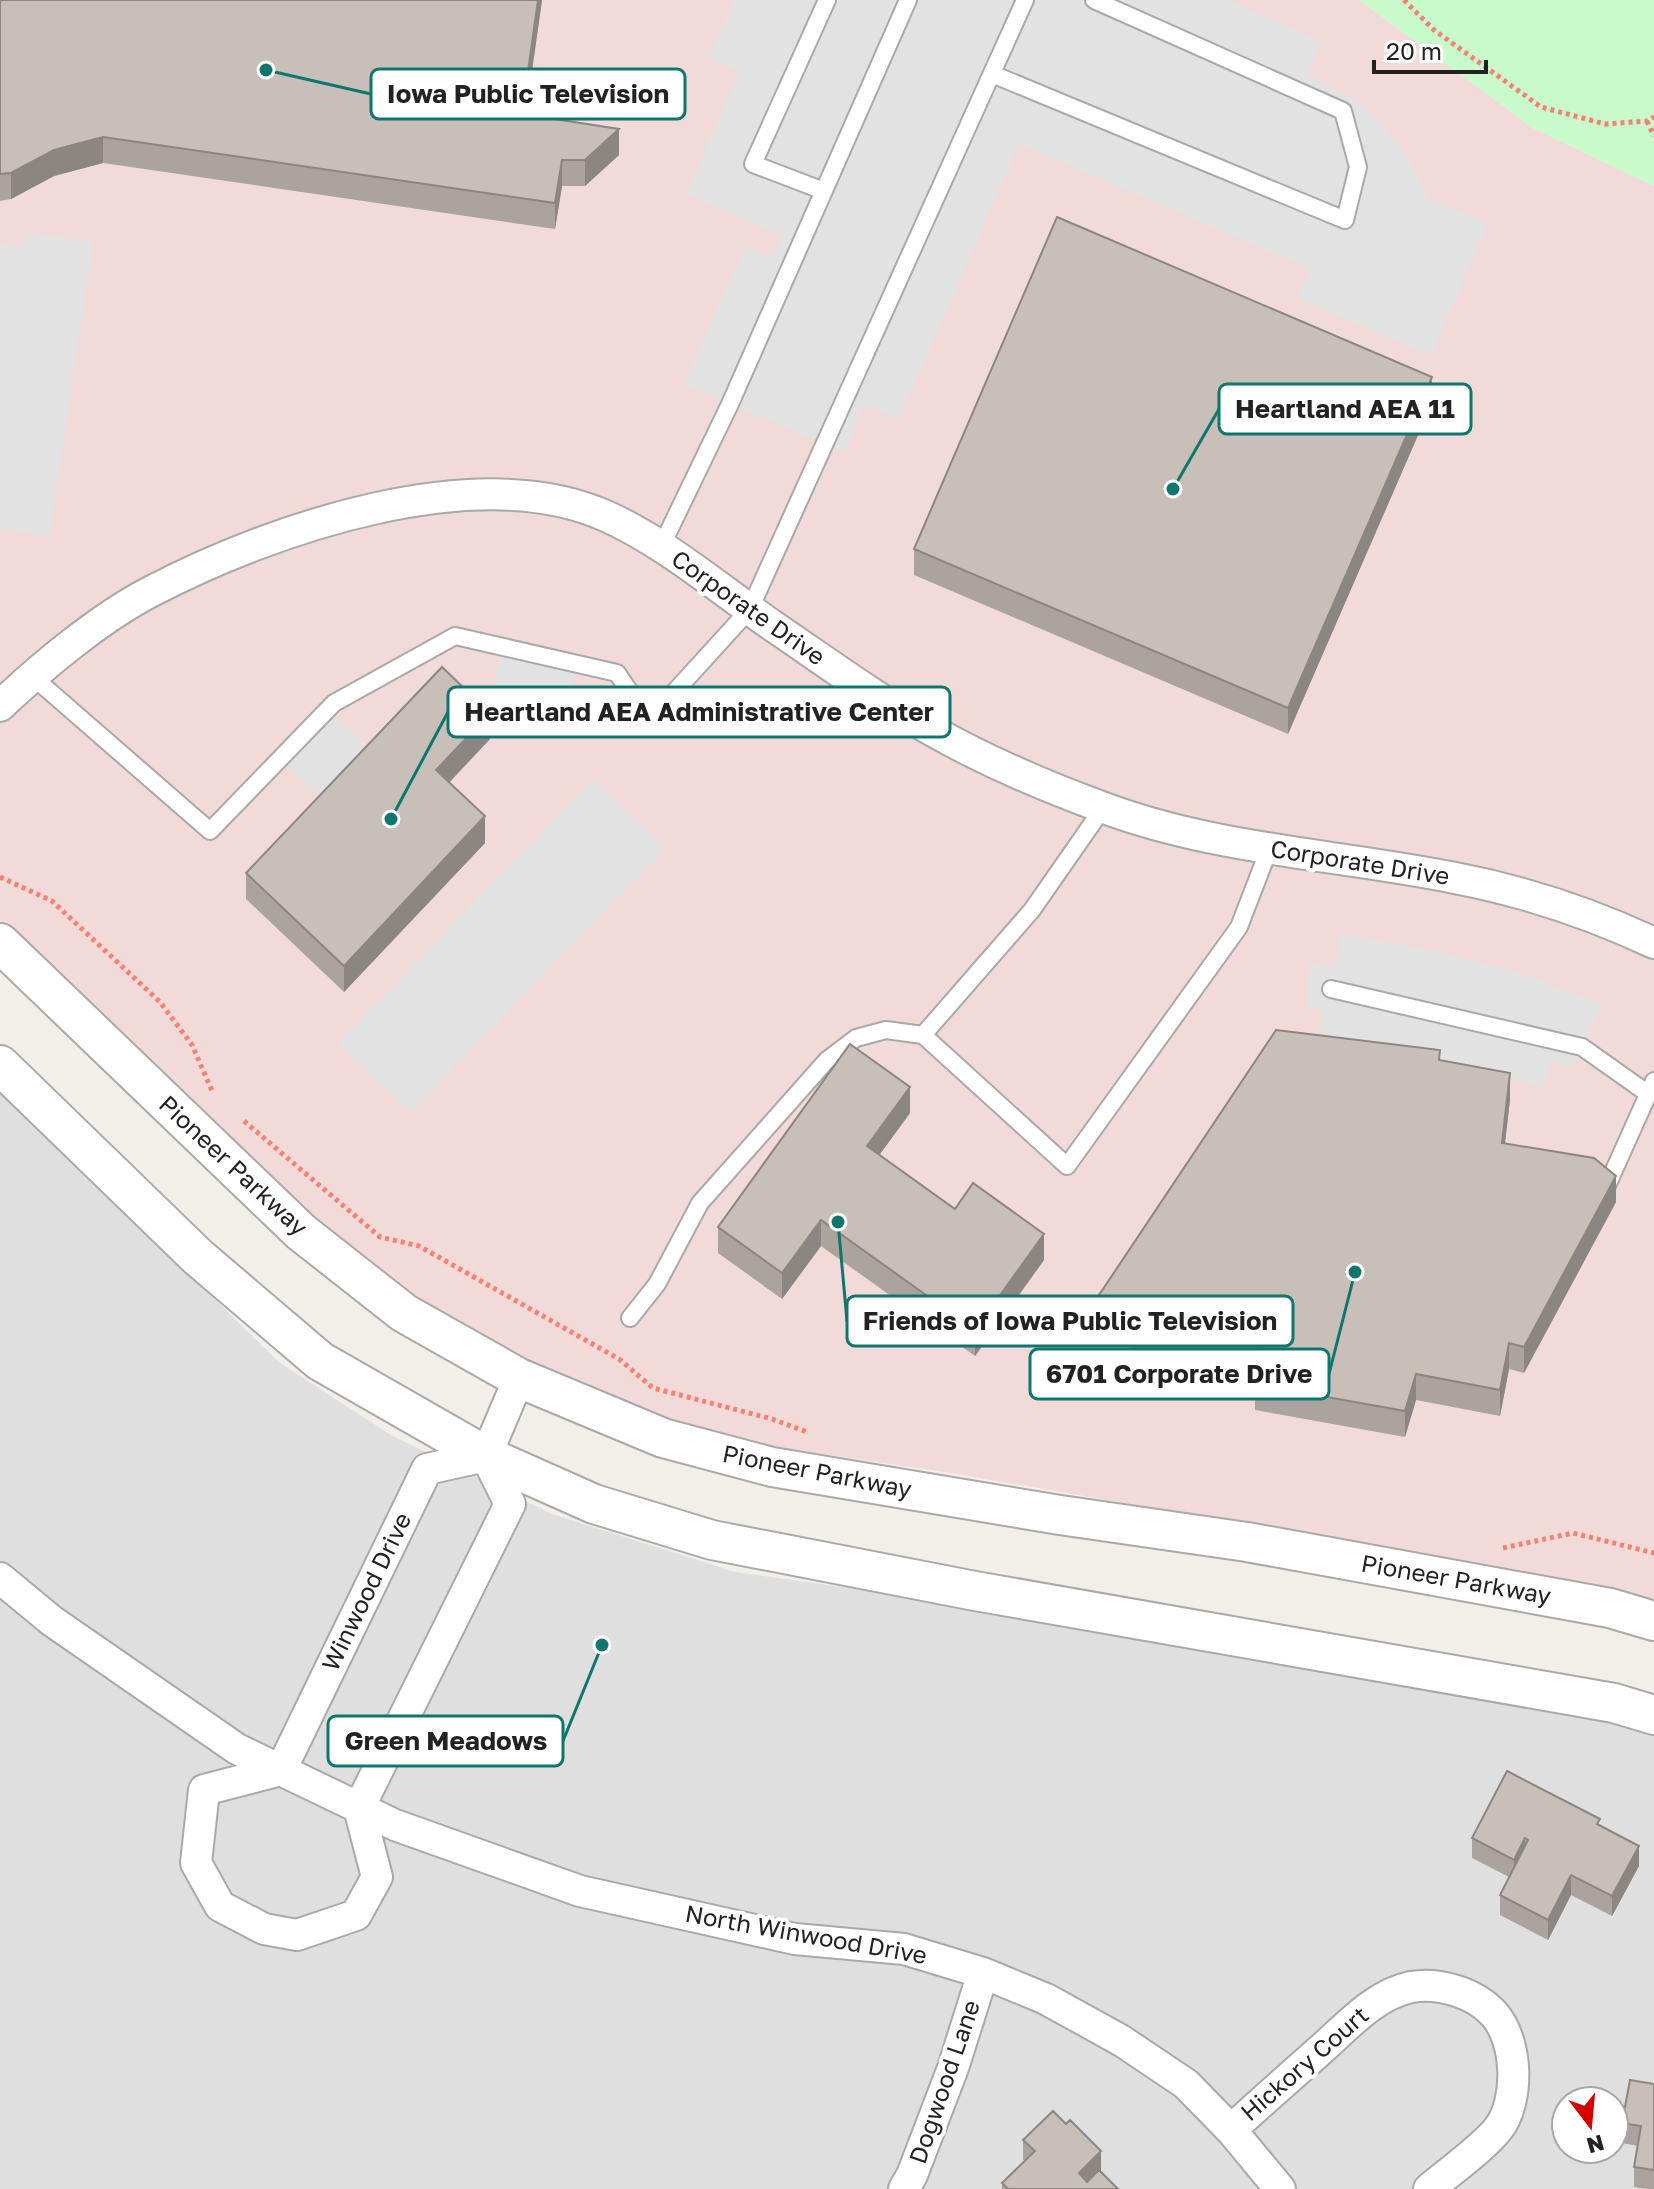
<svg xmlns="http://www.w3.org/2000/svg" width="1654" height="2189" font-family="'Golos Text',sans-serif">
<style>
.residential{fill:#e0dfdf;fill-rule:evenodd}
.commercial{fill:#f2dad9}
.park{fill:#c8facc}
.parking{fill:#e2e2e2}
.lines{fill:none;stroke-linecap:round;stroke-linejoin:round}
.service-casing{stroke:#a9a9a9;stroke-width:20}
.minor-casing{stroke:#a9a9a9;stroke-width:34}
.tertiary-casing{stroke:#a9a9a9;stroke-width:42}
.path{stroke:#fa8072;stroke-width:5;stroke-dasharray:4 4;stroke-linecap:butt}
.service{stroke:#fff;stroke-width:16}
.minor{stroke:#fff;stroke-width:30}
.tertiary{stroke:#fff;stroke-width:38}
.wall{fill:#aba49e}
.shaded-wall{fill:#8b8681}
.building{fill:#c7bfb8;stroke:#8b8681;stroke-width:2}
.labels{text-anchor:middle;stroke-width:8;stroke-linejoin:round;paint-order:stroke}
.street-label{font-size:24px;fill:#222;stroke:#fff}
.leader{fill:none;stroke:#0f766e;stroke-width:3}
.callout-dot{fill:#0f766e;stroke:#fff;stroke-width:3}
.callout{fill:#fff;stroke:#0f766e;stroke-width:3}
.callout-label{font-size:26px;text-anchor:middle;font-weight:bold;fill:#222}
</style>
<rect width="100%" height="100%" fill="#f2efe9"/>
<!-- residential -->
<path class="residential" d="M0,1090l280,273 111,72 161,79 183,58 171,24 596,97 152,40v456h-1654zM1566,2101h48v48h-48z"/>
<!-- commercial -->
<path class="commercial" d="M0,0h1359l174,128 121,58v1423l-97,-31 -612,-106 -217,-32 -145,-45 -180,-101 -104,-85 -299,-289z"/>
<!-- park -->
<path class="park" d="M1359,0h295v186l-121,-58z"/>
<!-- parking -->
<path class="parking" d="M734,0h492l95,41 -13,33 45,25 18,14 33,38 24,48 60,24 -57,133 -134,-58 13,-29 -291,-125 -120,276 -35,-15 -20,47 -160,-68 61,-139 27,12 10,-21 -96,-42 53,-122 -31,-14z
M24,232l69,10 -44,294 -49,-7v-285l22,3z
M502,646l75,18 -12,60 -76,-16z
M328,710l42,40 -48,49 -42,-40z
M593,779l73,69 -256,265 -73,-69z
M1340,934l85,15 89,22 88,34 -30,63 -19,-7 -11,26 -62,-17 -161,-30 3,-30 -15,-4 3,-42 25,4z"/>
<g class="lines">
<!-- service casing -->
<g class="service-casing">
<path id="service" d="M992,74l353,146 13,-53 -15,-56 -249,-111
M824,191l-71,-27 74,-164
M661,547l69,-143 178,-404
M32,676l178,155 124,-128 121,-67 162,37 32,47 101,-111 275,-609
M1103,808l-71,102 -109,125 144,131 172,-239 30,-78
M1331,989l251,58 65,46
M1606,1188l48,-107
M630,1318l27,-34 43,-81 127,-143 29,-22 30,-8 37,5"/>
</g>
<!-- minor casing -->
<g class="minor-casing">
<path id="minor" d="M0,706c41,-39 101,-89 152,-115 119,-62 324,-133 454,-75 60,27 113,73 167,110 53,36 105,74 160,105 53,30 109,54 166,75 115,44 237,48 356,72 68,13 137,36 199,65
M486,1456l24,48 -151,304 18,69 -21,38 -59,20 -33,-6 -44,-23 -24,-43 8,-73 77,-20 146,-301z
M486,1456l33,-78
M0,1578l52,43 185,128 158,76 185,66 215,48 109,10 79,24 63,26 76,42 64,43 45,46 49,59
M1231,2130c28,-26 57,-51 86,-77 28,-24 56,-58 94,-66 28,-5 64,6 83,27 24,27 26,87 4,115 -14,18 -50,44 -69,60
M904,2189l8,-14 41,-107 30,-95"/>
</g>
<!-- tertiary casing -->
<g class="tertiary-casing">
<path id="tertiary" d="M0,943l301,289 103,81 115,65 144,60 109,29 288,48 187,27 363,66 44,13
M0,1065l198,192 122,104 166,95 108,48 118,36 263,51 639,112 40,12"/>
</g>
<!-- path -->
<path class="path" d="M1404,0l30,30 107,77 64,17 42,-3 7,-4
M1647,121l7,15
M0,877l52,24 108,101 32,43 21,48
M244,1121l136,116 39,9 200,113 34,29 119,31 35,13
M1503,1548l70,-15 81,20"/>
<!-- service -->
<use href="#service" class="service"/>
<!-- minor -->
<use href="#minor" class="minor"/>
<!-- tertiary -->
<use href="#tertiary" class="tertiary"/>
</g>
<!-- wall -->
<path class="wall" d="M0,0h542l-16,115 93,40 -34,31h-23l-7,43 -452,-66 -49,13 -43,23 -11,2z
M1432,403l-144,331 -374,-159v-26z
M490,739l-41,44 36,60 -141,149 -98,-93v-26z
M1440,1061l70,38 -5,44 111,59 -92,171 -15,-4 -9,47 -84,-16 -11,37 -150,-27v-26l3,-16 -89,-16 -84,-10v-26z
M910,1113l-31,42 76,54 89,51 -69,96 -154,-110 -39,53 -64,-46v-26z
M1600,1826l39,40 -27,50 -41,-21 -23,45 -48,-25v-20l9,-18 -37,-19v-20z
M1654,2084v105h-7l-13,-2v-20l4,-21 -16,-3v-20z
M1023,2140l78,31 17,18h-116v-6l23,-22 -2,-1z"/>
<!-- shaded-wall -->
<path class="shaded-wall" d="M538,0h4l-20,140v-26z
M619,129v26l-34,31v-26z
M103,137v26l-49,13 -43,23v-26l43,-23z
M562,160v26l-7,43v-26z
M1432,377v26l-144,331v-26z
M490,713v26l-54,57v-26z
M485,816v27l-141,149v-26z
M1510,1073v26l-8,70v-26z
M910,1087v26l-43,59v-26z
M1616,1176v26l-92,171v-26z
M821,1220v26l-39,53v-26z
M1044,1234v26l-69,96v-26z
M1509,1343v26l-9,47v-26z
M1416,1374v26l-11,37v-26z
M1525,1838v20l-11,22v-20z
M1639,1846v20l-27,50v-20z
M1571,1875v20l-23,45v-20z
M1101,2151v20l-18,18 -4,-16z"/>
<!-- building -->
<path class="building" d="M0,0h538l-16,114 97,15 -34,31h-23l-7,43 -452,-66 -49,13 -43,23 -11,1z
M1057,217l375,160 -144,331 -374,-159z
M442,667l48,46 -54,57 49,46 -141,150 -98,-93z
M1276,1030l164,20 -1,10 71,13 -8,70 92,15 22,18 -92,171 -15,-4 -9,47 -84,-16 -11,37 -150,-27 9,-42 -95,-16 -84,-10z
M850,1044l60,43 -43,59 88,63 18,-26 71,51 -69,96 -154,-110 -39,53 -64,-46z
M1507,1771l93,48 -3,5 42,22 -27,50 -41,-21 -23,45 -48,-25 28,-55 -3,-2 -11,22 -42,-22z
M1630,2080l24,4v86l-20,-3 7,-41 -19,-3z
M1053,2111l13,13 4,-4 31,31 -22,22 8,9 12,-12 19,19h-110l-6,-6 33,-32 -12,-11z"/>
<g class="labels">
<!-- street labels -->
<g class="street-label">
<text transform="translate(748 608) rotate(35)" y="8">Corporate Drive</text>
<text transform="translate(1360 863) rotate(9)" y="8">Corporate Drive</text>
<text transform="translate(233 1166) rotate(43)" y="8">Pioneer Parkway</text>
<text transform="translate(817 1472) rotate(11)" y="8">Pioneer Parkway</text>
<text transform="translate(1456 1580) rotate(10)" y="8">Pioneer Parkway</text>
<text transform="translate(367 1592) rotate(-64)" y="8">Winwood Drive</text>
<text transform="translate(806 1935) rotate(10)" y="8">North Winwood Drive</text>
<text transform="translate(1305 2064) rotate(-41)" y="8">Hickory Court</text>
<text transform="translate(945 2082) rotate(-71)" y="8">Dogwood Lane</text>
</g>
</g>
<!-- callouts -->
<path class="leader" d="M266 70L371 94M1173 489L1219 409M391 819L448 712M838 1222L847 1321M1355 1272L1329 1374M602 1645L563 1741"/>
<g class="callout-dot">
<circle cx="266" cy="70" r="8"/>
<circle cx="1173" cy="489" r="8"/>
<circle cx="391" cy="819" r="8"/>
<circle cx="838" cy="1222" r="8"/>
<circle cx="1355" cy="1272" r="8"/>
<circle cx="602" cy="1645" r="8"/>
</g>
<g class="callout">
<rect x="371" y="69" width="314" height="50" rx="8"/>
<rect x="1219" y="384" width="252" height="50" rx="8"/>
<rect x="448" y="687" width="502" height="50" rx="8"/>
<rect x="847" y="1296" width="446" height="50" rx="8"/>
<rect x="1030" y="1349" width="299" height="50" rx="8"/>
<rect x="328" y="1716" width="235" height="50" rx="8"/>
</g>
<g class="callout-label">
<text x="528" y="103">Iowa Public Television</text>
<text x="1345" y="418">Heartland AEA 11</text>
<text x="699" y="721">Heartland AEA Administrative Center</text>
<text x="1070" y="1330">Friends of Iowa Public Television</text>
<text x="1179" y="1383">6701 Corporate Drive</text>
<text x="446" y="1750">Green Meadows</text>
</g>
<!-- north arrow -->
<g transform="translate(1590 2125) rotate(164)"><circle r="38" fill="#ffffff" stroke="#a7a7a7" stroke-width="2"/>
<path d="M0-6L14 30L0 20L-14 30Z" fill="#d40000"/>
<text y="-12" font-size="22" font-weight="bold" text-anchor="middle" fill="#222222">N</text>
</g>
<!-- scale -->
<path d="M1374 60v12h112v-12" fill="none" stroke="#222222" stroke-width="4"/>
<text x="1386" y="60" font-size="24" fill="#222222" stroke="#ffffff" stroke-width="6" paint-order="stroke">20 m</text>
</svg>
